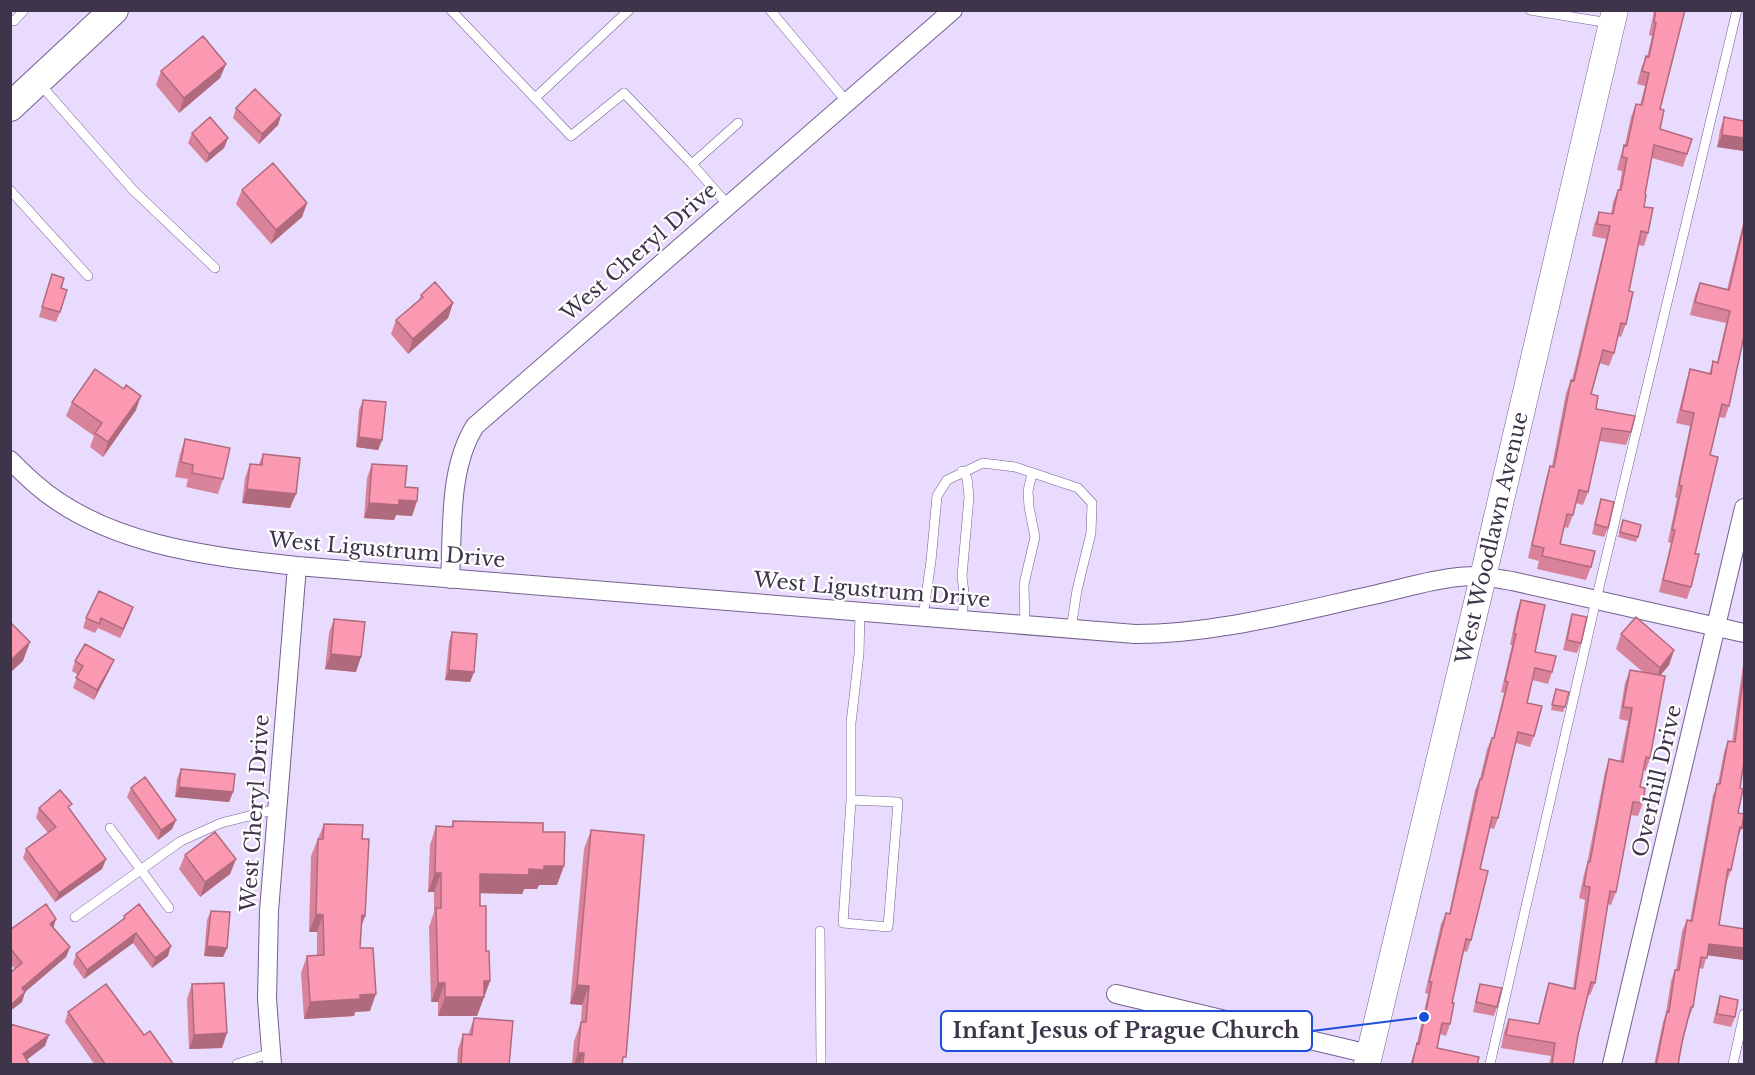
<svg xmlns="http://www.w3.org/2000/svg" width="1755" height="1075" font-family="'Libre Baskerville',serif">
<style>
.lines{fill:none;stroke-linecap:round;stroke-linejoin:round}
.lane-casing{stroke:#746091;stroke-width:10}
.street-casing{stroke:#746091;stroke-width:20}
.secondary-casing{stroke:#746091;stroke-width:27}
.primary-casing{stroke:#746091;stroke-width:30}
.lane{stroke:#fff;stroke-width:9}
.street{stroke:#fff;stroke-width:18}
.secondary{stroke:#fff;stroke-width:26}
.primary{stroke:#fff;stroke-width:28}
.wall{fill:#d88399}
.shaded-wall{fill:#b06a7d}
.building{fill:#fb98b2;stroke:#b06a7d;stroke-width:1.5}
.labels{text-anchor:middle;stroke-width:4.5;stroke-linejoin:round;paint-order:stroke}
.street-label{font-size:21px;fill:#3e354b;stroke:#fff}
.leader{fill:none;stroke:#1d4ed8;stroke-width:2}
.callout-dot{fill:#1d4ed8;stroke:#fff;stroke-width:2}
.callout{fill:#fff;stroke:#1d4ed8;stroke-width:2}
.callout-label{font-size:22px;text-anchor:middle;font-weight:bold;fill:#3e354b}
</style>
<rect width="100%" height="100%" fill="#e8dbfd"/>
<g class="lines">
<!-- lane casing -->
<g class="lane-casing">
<path id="lane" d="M451,10l120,126 53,-43 68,71 36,41
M770,10l77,92
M1530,10l79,13
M14,21l10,-11
M39,83l94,107 82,78
M535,98l94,-88
M692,164l46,-41
M10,190l78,86
M923,617l8,-56 6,-65 10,-16 36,-17 32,4 63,21 14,15 -1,30 -14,57 -6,39
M962,620l2,-27 -2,-17 7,-79 -2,-19 -5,-7
M1025,625l-1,-41 11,-47 -6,-30 -1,-16 4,-18
M851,800l47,2 -10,125 -45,-4 8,-123v-77l8,-69 1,-42
M110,828l59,80
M75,917l106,-76 40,-18 56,-14
M820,931l1,133
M237,1064l34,-11
M1490,1064l106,-464 141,-590
M1733,1064l11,-50"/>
</g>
<!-- street casing -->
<g class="street-casing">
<path id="street" d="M10,460c8,8 16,16 24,23 70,62 173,73 263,83l838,68c80,0 157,-21 234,-38 29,-6 59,-16 89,-19 18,-2 36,1 54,4l232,52
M450,579c3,-50 -2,-110 25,-153l478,-416
M1116,994l253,60
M272,1064l-5,-65 2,-88 28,-345
M1612,1064l132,-556"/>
</g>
<!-- secondary casing -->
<g class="secondary-casing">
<path id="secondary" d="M1367,1064l116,-487 132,-567"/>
</g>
<!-- primary casing -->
<g class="primary-casing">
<path id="primary" d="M10,107l104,-97"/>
</g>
<!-- lane -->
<use href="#lane" class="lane"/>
<!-- street -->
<use href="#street" class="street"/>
<!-- secondary -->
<use href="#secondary" class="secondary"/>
<!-- primary -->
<use href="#primary" class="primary"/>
</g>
<!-- wall -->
<path class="wall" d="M1650,10h35l-25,99v20l27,25 -4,13 -31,-9 -7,36 -1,13 4,26 -4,13 -6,-1 -9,46 -3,33 -5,13 -3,-1 -4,17 -5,13 -10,-3 -8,31 5,15 35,23 -5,13 -27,-4 -11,51 -5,13 -7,-2 -3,12 -5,13 -4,-1 -4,17 31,23 -5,13 -49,-11 2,-8 -11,-3 18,-79 4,-13h2l14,-73 5,-13h1l34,-141 -14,-3 2,-11 5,-13 12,2 2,-12 5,-12h1l3,-19 -5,-1 3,-12 4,-13h1l6,-28 5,-13 4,1 5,-19 -8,-2 4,-15 5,-13 1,1 5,-21 -3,-1 5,-24z
M226,64l-6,14 -41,35 -23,-28 5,-14z
M236,108l45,7 -3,10 -19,19 -26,-26z
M1724,117l20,4v30l-27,-4 3,-17z
M192,133l36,5 -4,10 -18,15 -18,-20z
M242,190l65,13 -5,14 -31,27 -35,-40z
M1744,219v117l-15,70 -4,12 -6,-1 -9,38 -19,132 -4,12 -28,-7 12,-49 -3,-1 9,-44 -2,-1 15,-71 -14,-3 10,-41 4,-13 19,5 4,-13 4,1 9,-39 -36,-8 5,-20 5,-12 27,7z
M52,274l9,14 -1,24 -4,10 -17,-5z
M421,295l32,8 -5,15 -40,36 -17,-20 5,-14 23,-20z
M363,400l19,40 -4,10 -22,-3 3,-37z
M72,402l64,8 -33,47 -13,-10 4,-11 -28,-20z
M185,439l38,40 -5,15 -32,-7 2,-8 -13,-2 5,-23z
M263,454l27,54 -48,-5 3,-25 5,-14h9z
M372,464l33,23 12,14 -5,15 -16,-1 -2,5 -30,-2 3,-40z
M1601,499l7,29 -4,9 -12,-3 6,-25z
M1623,520l15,17 -2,5 -18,-5z
M1521,600l14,52 17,20 -4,12 -16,-4 -5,23 7,33 -4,11 -14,-4 -18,75 -4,11 -4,-1 -10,41 -9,71 -4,12 -4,-1 -11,52 -2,21 -4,12 -6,-2 -3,14 40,17h-67l7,-22 11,-49 -3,-1 16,-69 5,-11 3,1 26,-124 5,-11 7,-30 5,-11h1l11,-45 -3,-1 11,-47h-2l7,-34z
M1572,614l9,29 -4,10 -14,-3 6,-26z
M130,616l-10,22 -22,-10 -3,5 -12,-5 3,-10z
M334,619l22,53 -31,-3 4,-36z
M452,632l22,40 -4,10 -25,-2 4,-38z
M1621,634l53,16 -5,15 -9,10 -10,83 -4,13 -3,-1 -3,17 3,16 -5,13 -7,-1 -15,77 -5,13 -3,-1 -13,79 -5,12h-2l-10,40 -5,30h-24l2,-9 -50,-8 3,-16 5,-13 29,5 7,-29 4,-12 24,5 12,-88 -6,-2 5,-24 3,-10 18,-92 4,-13 11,2 8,-40 -9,-2 6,-36 5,-13 14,3 -28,-24z
M114,660l-4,9 -16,31 -21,-12 5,-13 -6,-4 3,-10z
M1744,661v100l-4,27 -2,25 4,15 -5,11 -6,31 -4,11 -8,44 25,35 -37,-5 -4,14 -4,-1 -6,39 -4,11h-1l-10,47h-24l9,-43 3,-9 5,-32 4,-11h1l6,-39 5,-11 3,1 23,-126 5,-11 6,-32 4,-11 4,1 11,-77z
M1556,689l9,18 -2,5 -12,-2z
M181,769l52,23 -4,10 -54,-5 2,-18z
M131,788l45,32 -4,9 -14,11 -31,-43z
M39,808l31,1 36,50 -4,10 -47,33 -32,-44 3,-9 22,-16 -12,-15z
M453,821l90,11 14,53h-18l-2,4h-13l-2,5 -42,-1v13l10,75 -13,35h-39v-14h-7l-2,-75 5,-15v-20h-6l2,-47 6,-19 15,1z
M324,824l37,103 -1,21 10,63 -15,1 -1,4 -50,3 -3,-46 6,-17 10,-1v-23h-8l2,-76z
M591,830l32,235h-51l2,-24 7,-19 1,-17 -12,-1 14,-155z
M185,855l51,4 -6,15 -30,23 -21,-28z
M211,911l16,37 -4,9 -19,-1 3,-36z
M124,916l44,40 -16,12 -19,-25 -49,36 -11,-15 3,-10 47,-34z
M56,919l-3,8 17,20 -4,10 -41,35 -3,10 -12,9v-38l5,-4 -5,-6v-33z
M192,984l30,64 -33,1 -2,-50z
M1480,984l17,23 -3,9 -21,-4 4,-18z
M1720,996l15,21 -4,10 -18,-4 4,-17z
M68,1012l76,23 30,30h-79l-30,-43z
M474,1018l35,47h-52l1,-16 5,-15 5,1z"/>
<!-- shaded-wall -->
<path class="shaded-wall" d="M226,64l-6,14 -41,35 5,-15z
M281,115l-3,10 -19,19 3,-10z
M1722,135l22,3v13l-27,-4z
M228,138l-4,10 -18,15 3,-9z
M307,203l-5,14 -31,27 5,-14z
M453,303l-5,15 -40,36 5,-15z
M141,396l-5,14 -33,47 5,-15z
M359,437l23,3 -4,10 -22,-3z
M247,489l49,5 -6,14 -48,-5z
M399,500l18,1 -5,15 -16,-1 -2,5 -30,-2 5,-15z
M133,607l-3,9 -10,22 3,-9z
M30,642l-7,19 -13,12v-12z
M1674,650l-5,15 -14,17 5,-14z
M331,654l30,3 -5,15 -31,-3z
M114,660l-4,9 -16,31 3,-10z
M449,670l25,2 -4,10 -25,-2z
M179,787l54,5 -4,10 -54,-5z
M176,820l-4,9 -14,11 3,-10z
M106,859l-4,10 -47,33 4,-9z
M236,859l-6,15 -30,23 5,-15z
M544,866h20l-7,19h-18l-2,4h-13l-2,5 -49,-1 7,-19 49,-5z
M435,873h6l-7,19h-6z
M316,914l7,1 -6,17h-8z
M362,915l3,1 -6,17z
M56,919l-3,10 -3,-5z
M136,933l-3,10 -49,36 3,-9z
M1709,944l35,4v12l-39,-5z
M171,946l-3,10 -16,12 3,-10z
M207,946l20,2 -4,9 -19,-1z
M70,947l-4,10 -48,41 4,-10z
M484,981h6l-13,35h-39l7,-19z
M438,983h7l-7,19h-7z
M577,985l12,1 -7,19 -12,-1z
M25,992l-3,10 -12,9 2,-7z
M376,994l-6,17 -15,1 -1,4 -50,3 6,-17 50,-7z
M227,1033l-5,15 -33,1 5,-14z
M49,1035l-4,11 -25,19 3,-11z
M578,1053h6l-4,12h-6z"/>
<!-- building -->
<path class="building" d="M1656,10h29l-25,99 4,1 -4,19 32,10 -5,15 -33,-9 -9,49 1,1 -2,12 9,1 -5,25 -7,-2 -12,60 4,1 -7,32 -5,-1 -7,30 -11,-3 -12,44 7,2 -2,13 39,7 -4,16 -29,-4 -14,64 -9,-2 -6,25 -6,-1 -7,30 35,7 -4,16 -49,-11 2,-8 -12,-3 18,-79 4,1 17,-87 3,1 36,-155 -13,-2 2,-12 14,2 5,-24h3l6,-32 -5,-1 2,-12 3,1 9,-42 6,1 7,-32 -7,-2 4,-15 3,1 7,-34 -2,-1z
M203,36l23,28 -42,34 -23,-27z
M255,89l26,26 -19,19 -26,-26z
M210,117l18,21 -19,16 -17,-21z
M1724,117l20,4v17l-22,-3z
M273,163l34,40 -31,27 -34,-40z
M1744,225v111l-15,70 -7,-2 -12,51 8,2 -23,97h4l-8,33 -28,-7 12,-50h-3l10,-44 -3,-1 15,-72 -13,-3 9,-41 21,5 2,-13 5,2 12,-52 -35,-9 5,-19 29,7z
M52,274l12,4 -3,10 6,2 -7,22 -18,-5z
M435,282l18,21 -40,36 -17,-19 27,-23 -2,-2z
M95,369l29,20 2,-4 15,11 -33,46 -13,-9 7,-10 -30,-21z
M363,400l23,2 -4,38 -23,-3z
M185,439l45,9 -7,31 -31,-6 1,-8 -12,-3z
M263,454l37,4 -4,36 -49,-5 3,-25 12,1z
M372,464l35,2 -2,21 13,1 -1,13 -18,-1v5l-30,-2z
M1601,499l13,3 -6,26 -13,-4z
M1623,520l18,5 -3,12 -18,-5z
M99,591l34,16 -10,22 -22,-11 -2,6 -13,-6z
M1521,600l24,5 -10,47 21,4 -4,16 -17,-4 -8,35 15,3 -8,30 -16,-4 -20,86 -6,-1 -12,52 8,2 -17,69 -5,-1 -14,64h2l-4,21 -8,-1 -5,25 42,9 -2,8h-65l5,-22 2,1 13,-62h-3l17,-69 4,1 30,-135h2l10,-41h2l14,-56 -3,-1 11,-47 -2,-1z
M1572,614l15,3 -6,26 -14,-3z
M1636,617l38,33 -14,18 -39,-34z
M334,619l31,3 -4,35 -30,-3z
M10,622l20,20 -20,19z
M452,632l25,2 -3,38 -25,-2z
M85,644l29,16 -17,30 -21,-12 7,-12 -8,-5z
M1630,670l35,6 -15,82 -4,-1 -6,30 5,1 -2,15 -10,-1 -17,90 -6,-1 -15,92 -4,-1 -13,53 -5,30h-21l3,-22 -49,-8 3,-16 30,5 10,-41 26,6 15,-102 -6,-1 4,-24h2l19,-103 14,3 9,-54 -9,-1z
M1744,672v89l-4,27 3,1 -5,24 6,1 -2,14 -2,-1 -9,43 -3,-1 -9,56 25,4v19l-35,-4 -2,14 -6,-1 -8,50h-2l-9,35 -4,23h-22l11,-54 2,1 6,-42h4l8,-50 5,1 25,-137h3l8,-43 7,1z
M1556,689l13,3 -4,15 -13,-2z
M181,769l54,5 -2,18 -54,-5z
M145,777l31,43 -15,10 -30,-42z
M60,790l12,14 -4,3 38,52 -47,34 -33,-44 30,-22 -17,-19z
M453,821l90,2v9h22l-1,34h-20v4l-15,-1v6l-49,-1v32h6v45h3l1,30h-6v16h-39v-14h-7l-2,-75h5v-35h-6l1,-47 17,1z
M324,824l39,1 -1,14h7l-4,77 -3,-1 -2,33h13l3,46 -16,1v4l-50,3 -3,-46 17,-1 -1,-40 -7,-1 2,-75h5z
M591,830l53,5 -18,222h-3l-1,8h-39l1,-12h-6l3,-31h5l3,-36 -12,-1z
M215,832l21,27 -31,23 -20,-27z
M46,904l10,15 -6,5 20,23 -48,41 3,4 -13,12 -2,-2v-29l12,-10 -12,-15v-18z
M139,904l32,42 -16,12 -19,-25 -49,37 -11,-16 49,-36 -1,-2z
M211,911l19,1 -3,36 -20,-2z
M224,983l3,50 -33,2 -2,-51z
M106,984l38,51 6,-4 24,34h-68l-38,-53z
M1480,984l22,4 -5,19 -21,-5z
M1720,996l18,4 -3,17 -18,-3z
M474,1018l39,3 -4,44h-48l2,-31 9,1z
M10,1024l39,11 -26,19 7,11h-20z"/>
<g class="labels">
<!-- street labels -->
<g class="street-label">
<text transform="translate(639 252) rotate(-41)" y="7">West Cheryl Drive</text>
<text transform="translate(1492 538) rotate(-77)" y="7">West Woodlawn Avenue</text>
<text transform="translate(387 550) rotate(5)" y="7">West Ligustrum Drive</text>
<text transform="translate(872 590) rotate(5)" y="7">West Ligustrum Drive</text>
<text transform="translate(1657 781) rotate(-77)" y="7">Overhill Drive</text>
<text transform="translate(255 813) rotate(-86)" y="7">West Cheryl Drive</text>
</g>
</g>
<!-- callouts -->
<path class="leader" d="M1424 1017L1312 1031"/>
<circle class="callout-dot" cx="1424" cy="1017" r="6"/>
<rect class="callout" x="941" y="1011" width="371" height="40" rx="6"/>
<g class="callout-label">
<text x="1126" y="1038">Infant Jesus of Prague Church</text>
</g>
<!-- border -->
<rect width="1755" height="1075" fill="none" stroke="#3e354b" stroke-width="24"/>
</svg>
